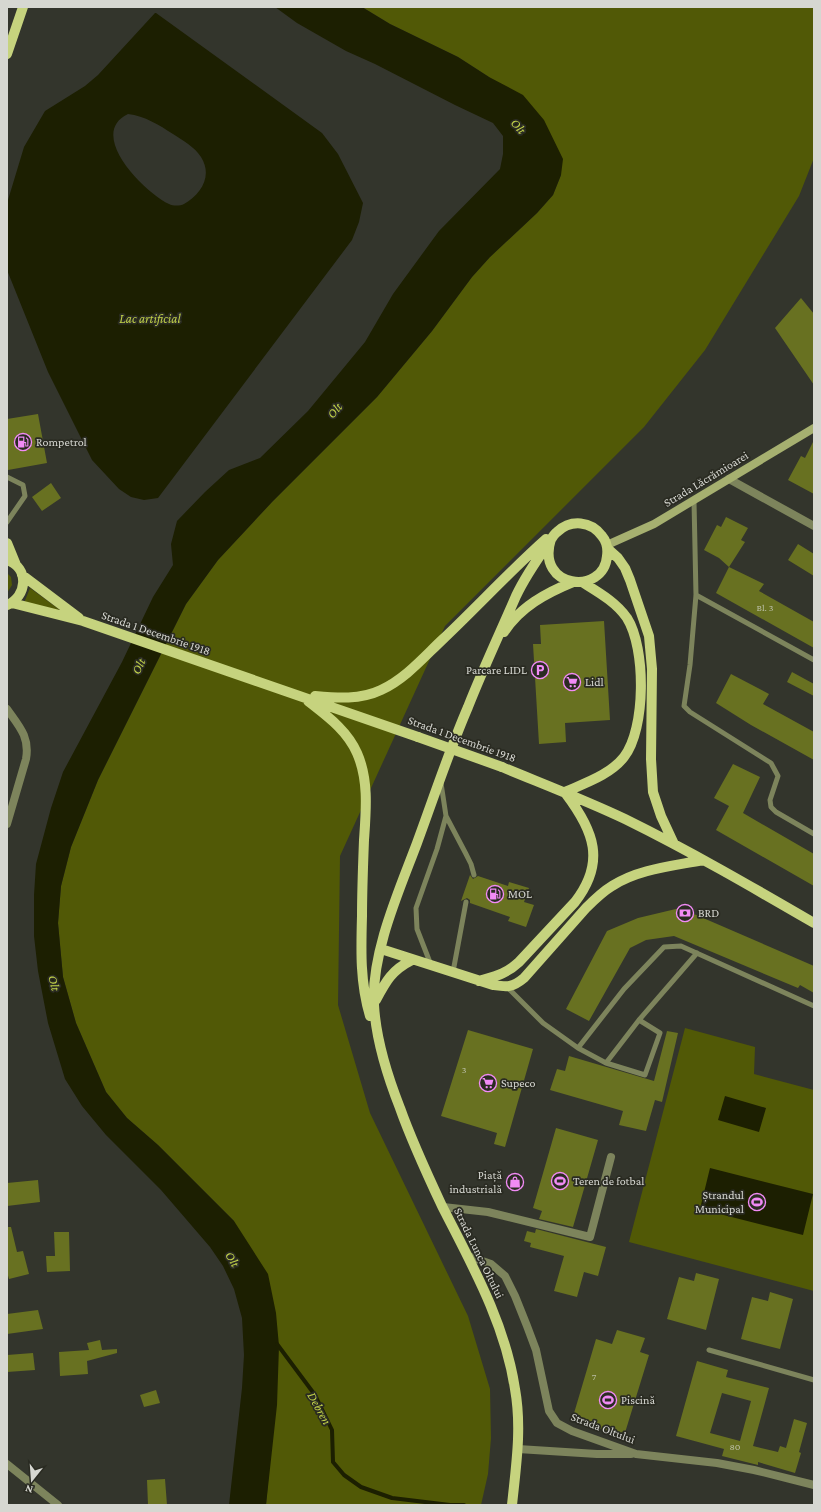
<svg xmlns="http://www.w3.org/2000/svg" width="821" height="1512" font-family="'Crimson Pro',serif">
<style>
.green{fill:#515906}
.water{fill:#1c1f01;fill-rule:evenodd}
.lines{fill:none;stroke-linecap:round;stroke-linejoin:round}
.stream{stroke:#1c1f01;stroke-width:4}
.building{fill:#687121;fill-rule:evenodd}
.service{stroke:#7d845c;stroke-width:5}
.minor{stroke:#7d845c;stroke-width:8}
.secondary{stroke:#a6b070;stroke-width:8}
.primary{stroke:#c6d37e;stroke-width:10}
.primary-bridge{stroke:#c6d37e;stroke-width:10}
.labels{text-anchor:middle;stroke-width:3.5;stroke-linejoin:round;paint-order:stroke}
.number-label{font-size:10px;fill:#babea5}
.poi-label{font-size:12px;fill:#d6d7d1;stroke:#2a2b22;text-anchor:start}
.street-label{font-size:12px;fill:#d6d7d1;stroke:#2a2b22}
.water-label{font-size:13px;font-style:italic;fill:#c1d149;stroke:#2a2b22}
</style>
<rect width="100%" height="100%" fill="#33352c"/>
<!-- green -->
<path class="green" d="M362,7h452v151l-15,38 -94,154 -61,77 -199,199 -105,230 -2,149 32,108 98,203 22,73 1,49 -3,36 -7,31h-215l5,-56 -37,-228 -76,-76 -31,-27 -21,-26 -30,-69 -13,-46 -5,-54 3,-37 10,-39 27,-67 88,-176 32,-44 54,-58 105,-105 55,-66 40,-54 18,-20 47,-44 16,-18 8,-20 -72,-98 -31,-20 -68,-33z
M7,573l4,4 1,8 -5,8z
M30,588l34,25 -40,-10z
M685,1028l70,19 -1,27 60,16v201l-185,-49z"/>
<!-- water -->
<path class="water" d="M275,7h87l28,17 68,33 31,20 34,18 21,25 19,39 -2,16 -8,20 -16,18 -47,44 -18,20 -40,54 -55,66 -105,105 -54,58 -32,44 -88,176 -27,67 -10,39 -3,37 5,54 13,46 30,69 21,26 31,27 76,76 34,53 8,39 3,33 -2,59 -11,100h-37l13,-117 2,-33 -2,-37 -8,-29 -11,-23 -13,-19 -49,-57 -55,-55 -24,-29 -17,-27 -17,-56 -10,-52 -4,-35v-41l2,-31 15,-56 12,-36 59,-110 31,-65 20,-32 -2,-21 6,-23 28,-29 24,-22 31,-12 48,-47 57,-69 28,-48 46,-63 61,-62 3,-15v-18l-10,-13 -38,-18 -80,-41 -29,-13 -49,-28z
M155,13h1l166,120 16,21 25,49 -4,19 -7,18 -194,258 -14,2 -13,-3 -12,-8 -27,-29 -44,-88 -41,-102 1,-70 16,-53 21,-36 40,-25 13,-11zM128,114c17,2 31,11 45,20 9,6 22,13 28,23 12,19 0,37 -17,47 -4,2 -11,2 -15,0 -24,-11 -83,-70 -41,-90z
M725,1096l41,12 -7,24 -41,-12z
M710,1168l103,26 -10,41 -103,-26z"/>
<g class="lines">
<!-- stream -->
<path class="stream" d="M277,1344l38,51 17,35 1,32 11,13 17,12 31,11 58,7h14"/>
</g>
<!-- building -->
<path class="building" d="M801,298l13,16v71l-39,-57z
M38,414l9,49 -39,7 -1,-51z
M814,440v54l-26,-14 13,-24 4,2z
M51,483l10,15 -19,13 -10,-14z
M726,517l22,11 -7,12 4,2 -16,25 -10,-9 -15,-8 13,-25 4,2z
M798,544l16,10v22l-26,-16z
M729,567l35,17 -5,7 55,31v26l-98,-55z
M604,621l6,99 -45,3 1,19 -27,2 -6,-100h8l-1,-19z
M792,672l22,12v12l-27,-14z
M731,674l38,20 -6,10 51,28v28l-63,-35 -35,-22z
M733,764l27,13 -17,36 71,41v32l-98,-56 13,-24 -15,-8z
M470,875l3,4 5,-3 30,10 1,-4 20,6 -5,14 10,3 -8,22 -18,-6 2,-4 -40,-14v-3l-3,-2 -6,3z
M680,908l134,58v27l-14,-8 -2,3 -124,-52 -28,4 -16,8 -41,73 -23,-12 41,-78 31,-13z
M468,1030l65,19 -28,98 -11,-3 3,-11 -56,-17z
M667,1031l11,2 -16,69 -7,-2 -9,31 -27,-6 4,-14 -73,-21 7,-21 8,2 4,-15 85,25z
M556,1128l42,12 -25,87 -34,-8 3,-8 -9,-3z
M38,1180l2,22 -33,4v-23z
M7,1227h4l6,25 6,-1 6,23 -20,5 -2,-7z
M536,1229l70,18 -8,29 -14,-4 -7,25 -23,-6 10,-35 -34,-9 1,-4 -7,-2 3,-10 8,2z
M54,1232h15l1,39 -23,1 -1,-16h9z
M696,1273l23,6 -13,51 -39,-11 12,-42 15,4z
M770,1292l23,7 -13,50 -39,-10 11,-42 16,4z
M38,1310l5,19 -36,5v-20z
M617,1330l28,8 -5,14 9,3 -25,81 -52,-16 24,-81 16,5z
M100,1340l2,10 15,-1v4l-30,8 1,13 -28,2 -1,-24 30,-2 -2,-7z
M33,1353l2,17 -28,2v-17z
M697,1361l31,9 -2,7 43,11 -16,58 25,6 2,-6 6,2 8,-29 13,4 -8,29 2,1 -6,20 -37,-11v3l-36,-9 2,-7 -48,-13zM722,1393l29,8 -11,40 -30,-8z
M156,1390l4,13 -16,4 -4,-12z
M165,1479l2,26h-19l-1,-25z"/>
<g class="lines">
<!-- service -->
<path class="service" d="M7,477l16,8 2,11 -18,26
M694,501l2,94 -6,70 -6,41 6,6 81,51 7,13 -8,24 1,7 5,5 38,22
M696,595l118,65
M441,783l5,33 20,38 5,10 3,11
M431,965l-14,-36 -1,-21 21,-59 9,-33
M453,972l13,-70
M507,987l36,36 35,25 46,-59 40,-42 17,-1 133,60
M578,1048l28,15 39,12 15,-42 -21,-13 58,-67
M606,1063l33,-43
M709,1350l105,30"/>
<!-- minor -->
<path class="minor" d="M729,479l85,47
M7,709c12,17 23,28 19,50l-19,65
M443,1207l45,5 102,25 21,-80
M468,1256l23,8 14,12 10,20 12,30 9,24 13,61 8,12 15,8 64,23 81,9 37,7 60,15
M518,1449l79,5h34
M7,1464l51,41"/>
<!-- secondary -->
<path class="secondary" d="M607,545l47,-21 160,-96"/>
<!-- primary -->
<path class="primary" d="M7,54l16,-47
M7,543l9,22
M608,549l10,9 7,10 5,12 19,56 3,33 -1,90 2,33 8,24 13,28
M7,560c23,8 20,37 0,45
M22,575l57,43
M12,603l71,18 335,116
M504,632c16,-25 42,-39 69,-50
M315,696c22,2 45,4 66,-6 24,-11 42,-32 61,-50 35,-33 68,-69 104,-101
M308,701c19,15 39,29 49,52 12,27 9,58 7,87 -1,26 -2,51 -2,76 -1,34 -2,67 8,100
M502,767c41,17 83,33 123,52 65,32 127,68 189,104
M565,792c20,-9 45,-17 59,-35 22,-28 22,-109 3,-139 -11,-16 -29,-26 -45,-36
M381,949l112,36c14,2 19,3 31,-7l62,-70c8,-8 16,-16 26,-22 26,-17 61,-20 91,-26
M479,981c17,-5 27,-7 40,-19l56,-60c31,-40 19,-71 -9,-108
M376,1000c10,-19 16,-30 36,-40
M512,1505c4,-39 10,-77 3,-116 -10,-66 -43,-124 -73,-183 -15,-32 -30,-64 -42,-98 -13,-33 -24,-67 -26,-103 -3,-52 25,-114 43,-162 17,-46 32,-92 51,-136 15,-38 32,-74 48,-111 9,-19 20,-35 32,-52 3,-4 5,-9 9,-12 14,-13 34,-11 45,4 5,6 6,13 5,20 -3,40 -72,33 -56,-17"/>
<!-- primary-bridge -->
<path class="primary-bridge" d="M418,737l84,30"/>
</g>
<!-- icons -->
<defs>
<g id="fuel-ring" transform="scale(0.9)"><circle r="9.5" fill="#2a2b22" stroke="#f18bf5" stroke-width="1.5"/><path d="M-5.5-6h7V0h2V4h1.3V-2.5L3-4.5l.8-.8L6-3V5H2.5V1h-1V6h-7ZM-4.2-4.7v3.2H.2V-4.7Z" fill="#f18bf5"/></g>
<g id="parking-ring" transform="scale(0.9)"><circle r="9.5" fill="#2a2b22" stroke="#f18bf5" stroke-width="1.5"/><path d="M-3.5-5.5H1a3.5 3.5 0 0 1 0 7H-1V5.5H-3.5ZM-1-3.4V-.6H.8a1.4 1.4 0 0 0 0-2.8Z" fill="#f18bf5"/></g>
<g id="supermarket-ring" transform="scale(0.9)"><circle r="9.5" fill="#2a2b22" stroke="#f18bf5" stroke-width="1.5"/><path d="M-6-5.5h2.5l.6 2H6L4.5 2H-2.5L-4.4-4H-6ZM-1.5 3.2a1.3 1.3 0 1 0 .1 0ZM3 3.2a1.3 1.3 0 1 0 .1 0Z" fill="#f18bf5"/></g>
<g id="bank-ring" transform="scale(0.9)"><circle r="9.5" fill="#2a2b22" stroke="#f18bf5" stroke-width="1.5"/><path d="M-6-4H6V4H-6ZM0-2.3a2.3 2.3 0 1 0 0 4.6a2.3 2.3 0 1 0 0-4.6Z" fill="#f18bf5"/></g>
<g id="stadium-ring" transform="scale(0.9)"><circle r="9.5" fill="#2a2b22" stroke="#f18bf5" stroke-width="1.5"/><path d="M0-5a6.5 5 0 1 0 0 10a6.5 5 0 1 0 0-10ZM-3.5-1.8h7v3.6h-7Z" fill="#f18bf5"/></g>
<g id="shop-ring" transform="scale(0.9)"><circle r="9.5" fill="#2a2b22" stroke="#f18bf5" stroke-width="1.5"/><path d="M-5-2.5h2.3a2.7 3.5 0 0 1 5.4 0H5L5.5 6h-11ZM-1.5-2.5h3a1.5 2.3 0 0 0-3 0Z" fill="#f18bf5"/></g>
</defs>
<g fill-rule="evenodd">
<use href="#fuel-ring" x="23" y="442"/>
<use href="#parking-ring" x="540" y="670"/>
<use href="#supermarket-ring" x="572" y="682"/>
<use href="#fuel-ring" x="495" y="894"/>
<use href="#bank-ring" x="685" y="913"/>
<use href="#supermarket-ring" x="488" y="1083"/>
<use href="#stadium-ring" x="560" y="1181"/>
<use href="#shop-ring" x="515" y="1182"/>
<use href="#stadium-ring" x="757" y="1202"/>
<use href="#stadium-ring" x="608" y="1400"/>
</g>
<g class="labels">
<!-- number labels -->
<g class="number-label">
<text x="765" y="611">Bl. 3</text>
<text x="464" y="1073">3</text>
<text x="594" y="1380">7</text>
<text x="735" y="1450">80</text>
</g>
<!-- poi labels -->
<g class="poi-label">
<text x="36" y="446">Rompetrol</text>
<text x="527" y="674" text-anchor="end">Parcare LIDL</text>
<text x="585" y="686">Lidl</text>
<text x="508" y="898">MOL</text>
<text x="698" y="917">BRD</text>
<text x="501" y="1087">Supeco</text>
<text x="502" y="1179" text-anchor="end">Piață<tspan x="502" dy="14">industrială</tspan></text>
<text x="573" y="1185">Teren de fotbal</text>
<text x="744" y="1199" text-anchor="end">Ștrandul<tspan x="744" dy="14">Municipal</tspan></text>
<text x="621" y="1404">Piscină</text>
</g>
<!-- street labels -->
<g class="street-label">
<text transform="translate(706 479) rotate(-31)" y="4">Strada Lăcrămioarei</text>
<text transform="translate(156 633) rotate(19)" y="4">Strada 1 Decembrie 1918</text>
<text transform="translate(462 739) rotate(20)" y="4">Strada 1 Decembrie 1918</text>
<text transform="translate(479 1253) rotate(64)" y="4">Strada Lunca Oltului</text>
<text transform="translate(603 1428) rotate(21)" y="4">Strada Oltului</text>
</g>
<!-- water labels -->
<g class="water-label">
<text transform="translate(519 126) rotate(49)" y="5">Olt</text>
<text x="150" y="323">Lac artificial</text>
<text transform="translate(334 410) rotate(-50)" y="5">Olt</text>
<text transform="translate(138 666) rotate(-64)" y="5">Olt</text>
<text transform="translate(55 983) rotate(77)" y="5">Olt</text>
<text transform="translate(233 1259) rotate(59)" y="5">Olt</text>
<text transform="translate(320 1408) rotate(61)" y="5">Debren</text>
</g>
</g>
<!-- border -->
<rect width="821" height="1512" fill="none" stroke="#d6d7d1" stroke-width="16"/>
<!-- north arrow -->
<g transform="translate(32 1480) rotate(197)" stroke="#2a2b22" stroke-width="3" paint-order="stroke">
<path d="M0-3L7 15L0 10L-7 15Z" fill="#d6d7d1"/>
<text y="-6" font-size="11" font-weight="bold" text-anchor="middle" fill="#d6d7d1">N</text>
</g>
</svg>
